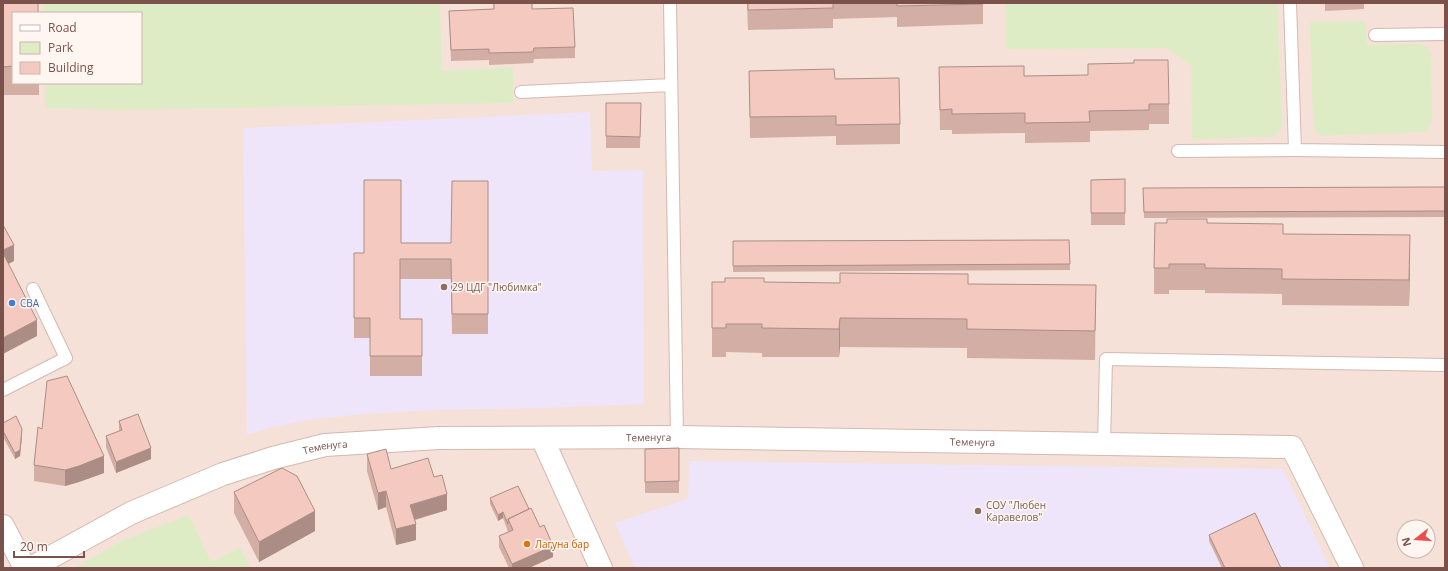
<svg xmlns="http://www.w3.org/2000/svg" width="1448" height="571" font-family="'Open Sans',sans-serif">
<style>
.residential{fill:#f5e1d7;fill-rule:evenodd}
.education{fill:#eee5fa}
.green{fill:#deecc6}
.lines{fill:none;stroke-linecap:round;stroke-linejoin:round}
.service-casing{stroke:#d3b9b0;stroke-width:14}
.minor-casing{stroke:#d3b9b0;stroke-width:24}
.service{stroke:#fff;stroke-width:12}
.minor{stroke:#fff;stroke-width:22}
.wall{fill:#d2aea5}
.shaded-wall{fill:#ab8d86}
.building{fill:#f4cac0;stroke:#ab8d86}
.education-dot{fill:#8d6e63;stroke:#fff6f1;stroke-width:1.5}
.shop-dot{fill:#3f7fe0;stroke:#fff6f1;stroke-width:1.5}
.food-dot{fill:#e8710a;stroke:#fff6f1;stroke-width:1.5}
.labels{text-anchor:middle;stroke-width:3;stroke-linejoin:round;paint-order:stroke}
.education-label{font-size:10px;fill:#785e54;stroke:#fff6f1;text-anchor:start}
.shop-label{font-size:10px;fill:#366cbe;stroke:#fff6f1;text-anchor:start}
.street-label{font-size:10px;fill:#7a524b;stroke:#fff6f1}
.food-label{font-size:10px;fill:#c56008;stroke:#fff6f1;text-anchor:start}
</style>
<rect width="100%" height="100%" fill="#fdf1e9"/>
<!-- residential -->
<path class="residential" d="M3,3h1442v565h-1442zM13,13h128v70h-128zM1404,527h24v24h-24z"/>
<!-- education -->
<path class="education" d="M590,112l2,59 51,-1 1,234 -100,4 -110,2 -70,4 -48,5 -44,8 -25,8 -4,-307z
M689,461l594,8 47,99h-695l-20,-45 73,-24z"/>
<!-- green -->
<path class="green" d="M44,3h396l2,68 71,-4v36l-394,7 -74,-2v-25h96v-70h-97z
M1005,3h272l5,124 -7,9 -83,4 -1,-74 -24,-18 -161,1z
M1365,21l2,24 50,-1 11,3 3,8 1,65 -6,12 -105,4 -5,-4 -3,-10 -3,-100z
M189,515l22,47 29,-15 11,21h-177l49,-28z"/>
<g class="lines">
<!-- service casing -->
<g class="service-casing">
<path id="service" d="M670,3l7,434
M1290,3l5,147
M1375,35l70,-1
M521,92l150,-7
M1178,151l117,-1 150,2
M3,390l63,-32 -33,-69
M1104,444l2,-85 339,6"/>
</g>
<!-- minor casing -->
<g class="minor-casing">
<g id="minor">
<path d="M542,438l59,130"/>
<path d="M3,526l22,42"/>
<path id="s1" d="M31,568l100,-55 92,-39 50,-16 52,-13 114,-7 238,-1 615,10 60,121"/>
</g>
</g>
<!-- service -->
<use href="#service" class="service"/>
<!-- minor -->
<use href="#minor" class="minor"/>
</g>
<!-- wall -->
<path class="wall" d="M3,3l10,10v70h26v12h-36z
M493,3h39v6l43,38v11l-41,1 -1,4 -44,2v-5l-38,1 -2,-50 45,-2z
M747,3h236v21l-86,3v-10l-64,2v9l-85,2z
M1325,3h39v6l-39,2z
M939,67l85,9 145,28v20h-20v6l-59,1v11l-65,1v-10l-73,1v-4h-12z
M749,71l86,8 65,45v20l-64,1v-9l-86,2z
M606,103h35l-1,45h-34z
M1125,179v46h-34v-45z
M488,181v153h-36l-1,-55h-51v40h22v57h-52v-38h-16v-85h10l37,-10h50z
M1445,187v30l-301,1 -1,-24z
M1207,223l76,11 127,26 -1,46 -127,-1v-11l-77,-1v-3h-36v4h-15v-26z
M1069,240l1,30 -337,2v-31z
M712,282l384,3 -1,75 -128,-2v-10l-127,-1 -1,10h-77v-4l-36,-1v5h-14z
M119,421l32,38 -35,14 -10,-26v-11l13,-5z
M3,423l19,12 -2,21 -5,3 -12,-22z
M679,448v45h-34v-44z
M367,454l24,15 56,41 -32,10 1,20 -20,5 -10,-38 -8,3 -11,-39z
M34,465l70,8 -25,9 -14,4 -31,-5z
M234,492l81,39 -56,31 -25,-49z
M490,498l39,11 24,48 -24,11h-20l-10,-21v-11l9,-4 -5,-14 -5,3 -8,-17z
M1209,535l72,33h-59l-13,-27z"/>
<!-- shaded-wall -->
<path class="shaded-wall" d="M1410,235v25l-1,46v-26z
M14,245v16l-11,6v-17z
M840,318v29l-1,10v-28z
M37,320v16l-34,18v-16z
M22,429v6l-2,21 -5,3v-6z
M151,448v11l-35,14v-11z
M104,456v17l-25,9 -14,4v-16z
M386,491v16l-8,3v-17z
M447,494v16l-37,11v-16z
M315,511v20l-56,31v-20z
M503,512v6l-5,3v-6z
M416,524v16l-20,5v-16z
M553,546v11l-24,11h-17v-4z"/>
<!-- building -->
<path class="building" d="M3,3h35v10h-25v53l-10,1z
M494,3h38v6l41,-1 2,39 -41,1 -1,4 -44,1v-4l-38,1 -2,-39 45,-2z
M748,3h85v5l-85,2z
M897,3h86v1l-86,2z
M1134,60h34l1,44h-20v6l-60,1 1,11 -65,1v-10l-73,1v-5l-12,1 -1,-43 85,-1v10l64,-1v-11l46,-1z
M834,69l1,10 64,-1 1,46 -64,1v-9l-86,1 -1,-46z
M606,103h35l-1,34 -34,-1z
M1125,179v34h-34v-33z
M364,180h37v63h50l1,-62h36v133h-36l-1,-55h-51v60h22v37h-52v-38h-16v-65h10z
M1445,187v24l-301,1 -1,-24z
M1167,219h40v4l76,1v10l127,1 -1,45 -127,-1v-10l-77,-1v-4h-36v4h-15l1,-45h12z
M3,225l11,20 -11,5z
M1069,240l1,24 -337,2v-25z
M3,253l34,67 -34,18z
M840,273l128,1v10l128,1 -1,46 -128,-2v-10l-127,-1 -1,11 -77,-1v-4h-36v4h-14v-46h13v-4h39v4l76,1z
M67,376l37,80 -25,10 -14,4 -31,-5 4,-38 4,2 5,-48z
M138,414l13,34 -35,14 -10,-26 16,-6 -3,-9z
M16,416l6,13 -2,21 -5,3 -12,-22v-8z
M679,448v33l-34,1v-33z
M386,449l5,20 37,-11 6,19 8,-2 5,19 -37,11 6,19 -20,5 -10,-38 -8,2 -11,-39z
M282,468l15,8 18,35 -56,31 -25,-50z
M518,486l11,23 -21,10v5l-5,-12 -5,3 -8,-17z
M531,508l9,19 4,-2 9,21 -41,18 -13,-28 14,-6 -5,-11z
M1255,513l26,55h-56l-16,-33z"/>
<!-- markers -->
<g class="education-dot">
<circle cx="444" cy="287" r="4"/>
<circle cx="978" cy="511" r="4"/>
</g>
<circle class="shop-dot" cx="12" cy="303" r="4"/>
<circle class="food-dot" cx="527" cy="544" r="4"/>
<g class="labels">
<!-- education labels -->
<g class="education-label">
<text x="452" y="291">29 ЦДГ "Любимка"</text>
<text x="986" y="509">СОУ "Любен<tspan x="986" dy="12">Каравелов"</tspan></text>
</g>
<!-- shop labels -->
<g class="shop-label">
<text x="20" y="307">CBA</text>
</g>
<!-- street labels -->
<g class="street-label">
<text dy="4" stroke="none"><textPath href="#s1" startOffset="644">Теменуга</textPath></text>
<text dy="4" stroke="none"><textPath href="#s1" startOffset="968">Теменуга</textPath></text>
<text dy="4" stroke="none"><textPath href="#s1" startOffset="320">Теменуга</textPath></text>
</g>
<!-- food labels -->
<g class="food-label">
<text x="535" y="548">Лагуна бар</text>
</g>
</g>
<!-- border -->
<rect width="1448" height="571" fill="none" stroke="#7a524b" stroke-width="8"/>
<!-- legend -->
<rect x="12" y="12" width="130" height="72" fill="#fff6f1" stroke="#cab4af"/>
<rect x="20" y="25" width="20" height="6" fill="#ffffff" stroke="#cab4af"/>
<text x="48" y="32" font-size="12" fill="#7a524b">Road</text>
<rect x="20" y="42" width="20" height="12" fill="#deecc6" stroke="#cab4af"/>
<text x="48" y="52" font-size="12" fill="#7a524b">Park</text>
<rect x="20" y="62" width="20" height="12" fill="#f4cac0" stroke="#cab4af"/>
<text x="48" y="72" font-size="12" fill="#7a524b">Building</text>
<!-- north arrow -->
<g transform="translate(1416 539) rotate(253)"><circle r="19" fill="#fff6f1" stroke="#cab4af"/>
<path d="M0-3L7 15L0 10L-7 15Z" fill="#eb4d4b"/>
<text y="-6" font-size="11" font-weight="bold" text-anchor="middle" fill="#7a524b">N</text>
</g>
<!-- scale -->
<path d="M14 551v6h70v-6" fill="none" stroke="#7a524b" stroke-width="2"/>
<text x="20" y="551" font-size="12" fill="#7a524b" stroke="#fff6f1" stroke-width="3" paint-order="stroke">20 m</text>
</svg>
